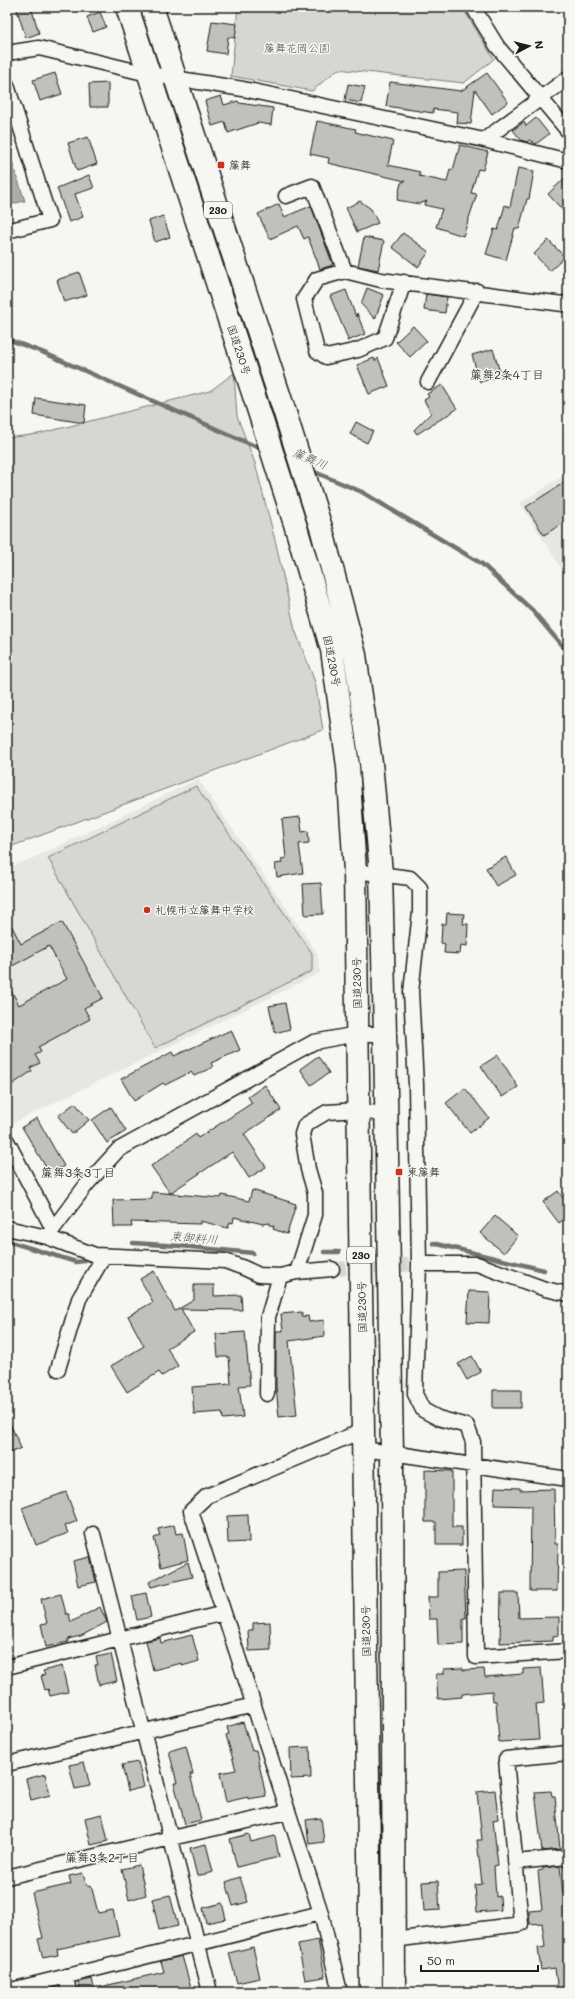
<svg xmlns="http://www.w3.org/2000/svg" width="575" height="1999" font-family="Mali,'Klee One',sans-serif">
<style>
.built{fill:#e6e6e2}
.green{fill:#d6d6d2;stroke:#797977}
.water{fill:#acaca9;stroke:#727271}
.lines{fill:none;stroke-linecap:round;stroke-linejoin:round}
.stream{stroke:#727271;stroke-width:4.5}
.building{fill:#c0c0bd;stroke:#1c1c1c}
.street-tunnel{stroke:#d5d5d2;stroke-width:14;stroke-dasharray:14 7;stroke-linecap:butt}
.street-casing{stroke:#1c1c1c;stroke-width:17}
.highway-casing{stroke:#1c1c1c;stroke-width:25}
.street{stroke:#f6f6f2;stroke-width:14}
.highway{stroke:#f6f6f2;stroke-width:22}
.poi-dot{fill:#c8321e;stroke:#f6f6f2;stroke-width:1.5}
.labels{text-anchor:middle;stroke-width:3;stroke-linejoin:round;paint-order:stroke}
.shield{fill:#f6f6f2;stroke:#5d5d5c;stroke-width:1}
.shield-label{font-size:10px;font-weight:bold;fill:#1c1c1c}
.park-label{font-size:11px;fill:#545453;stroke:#f6f6f2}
.poi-label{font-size:11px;fill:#1c1c1c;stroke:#f6f6f2;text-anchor:start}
.street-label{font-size:11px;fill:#1c1c1c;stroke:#f6f6f2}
.neighbourhood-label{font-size:12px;fill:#1c1c1c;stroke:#f6f6f2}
.water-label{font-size:12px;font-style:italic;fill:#565654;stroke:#f6f6f2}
</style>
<rect width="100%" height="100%" fill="#f6f6f2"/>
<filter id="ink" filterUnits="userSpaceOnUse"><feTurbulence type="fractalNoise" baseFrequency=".025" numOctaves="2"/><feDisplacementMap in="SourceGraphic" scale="8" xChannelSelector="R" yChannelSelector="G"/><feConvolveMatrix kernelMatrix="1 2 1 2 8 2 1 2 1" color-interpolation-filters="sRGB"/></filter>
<g filter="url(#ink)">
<!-- built -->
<path class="built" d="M568,473v106l-48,-76z
M198,779l119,174 3,20 -309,151 -4,-8v-248l33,-13z"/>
<!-- green -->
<path class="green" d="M238,7h224l32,52 -30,24 -126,-14 -26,22 -81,-15z
M234,373l3,43 18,47 21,81 19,86 20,52 8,48 -316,118v-410l31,-4 172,-43z
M196,786l116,167v18l-157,77 -107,-190z"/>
<!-- water -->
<path class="water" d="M11,159l14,42 -18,4v-45z"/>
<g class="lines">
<!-- stream -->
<path class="stream" d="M7,339l35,13 222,98
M310,470l52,22 120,72 51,47 35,42
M7,1241l69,21 8,-1
M133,1243l47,3 73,7
M433,1243l111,27
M324,1252h15"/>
</g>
<!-- building -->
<path class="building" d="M16,7h15l8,26 -13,5z
M100,12l6,15 -13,5 -6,-15z
M212,21l25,3 -2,14 -7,-1 -2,17 -19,-3z
M55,73l7,21 -22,7 -7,-21z
M487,73l21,29 -16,12 -17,-24 -4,34 -14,-1 1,-11 -25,-3v4l-47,-7 4,-24 71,9z
M108,83v24h-18l-1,-23z
M348,84l17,3 -4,16 -16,-3z
M221,96l3,9 14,-4 1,2 34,5 -2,17 -13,-2 -30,10 -3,-11 -13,4 -7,-25z
M536,118l13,16 -13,10 -7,-4 -2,2 -6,-2 -8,-10 11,-8 2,4z
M317,121l39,8 -1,3 38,9 -5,24 32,7 -1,4 28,6 3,-13 3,1 7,-25 28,7 -5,18 -5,-1 -7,24 6,1 -14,42 -27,-9 6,-18 -18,-4 3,-4 -8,3 -22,-4 4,-17 4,-2 -77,-18 1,-5 -19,-4z
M88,137l9,27 -20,7 -9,-28z
M518,168l16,3 -5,28h-2l-8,30 -4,-1 -9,32 -20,-6 8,-25 4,1 7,-25 5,2z
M89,175l5,13 -19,6 8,23 -14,5 -12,-34z
M568,175v41l-20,-22z
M360,201l11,8 7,14 -21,9 -11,-24z
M279,204l5,13 27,-11 22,59 -13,4 -12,-32 -4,2 -6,-13 -28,13 -12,-25z
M163,216l7,21 -15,5 -6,-21z
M403,233l26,19 -11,15 -26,-20z
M364,237l20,4 -6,29 -20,-4z
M548,240l17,17 -15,14 -16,-17z
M79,272l8,23 -23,7 -7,-22z
M367,288l17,7 -9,24 -14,-15z
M346,290l10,27 1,-4 8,21 -18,7 1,-2 -18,-43z
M426,294l21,3 -2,16 -21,-3z
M413,326l14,15 -17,16 -14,-15z
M493,349l8,27 -21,6 -8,-27z
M374,358l1,3 3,-3 11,28 -20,8 -12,-29z
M442,385l15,24 -40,25 -3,-4 17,-17 -7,-13 5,-3 -2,-3z
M36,398l50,7 -2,18 -50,-8z
M356,422l17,9 -6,12 -17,-9z
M568,480v40l-24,15 -18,-28z
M300,817l2,15 6,-1 1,12 -10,1 4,29 -26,4 -2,-13 7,-1 -1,-4 5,-1 -4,-39z
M506,857l10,18 -20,11 -10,-18z
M321,883l2,31 -18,1 -2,-31z
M447,913l17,1 -1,10h5l-1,22 -6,-1 -1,9 -16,-1 1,-9 -4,-1 1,-19h4z
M7,917l14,27 41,-22 41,76 -19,10 6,11 -52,28 3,5 -6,3 5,8 -10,5 2,3 -25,17v-105l12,22 48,-26 -18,-33 -42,23z
M285,1003l5,26 -15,4 -6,-27z
M231,1030l9,20 -29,13 2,4 -19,9 -3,-4 -26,13 -2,-2 -29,18 -13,-22 51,-27 2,4z
M498,1055l20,32 -16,10 -21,-31z
M318,1056l11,17 -18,12 -11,-16z
M265,1085l16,25 -37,24 22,33 -17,11 -17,-26 -62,41 -19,-27 45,-32 2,4 54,-35 -4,-6z
M465,1088l24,30 -19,15 -24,-30z
M75,1103l14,17 -17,14 -14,-18z
M111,1107l15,24 -19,12 -15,-23z
M37,1118l27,48 -14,8 -28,-47z
M252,1190l44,14 -9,30 -14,-5 1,-3 -4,-1v-2l-7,1 -29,-7 -1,6 -3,-1 -2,6 -28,-7v3l-69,-2 1,5h-18l-1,-27 39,-1v-7l69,6 1,-3 27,6z
M558,1191l10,14v11l-9,7 -16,-21z
M495,1216l23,20 -14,17 -24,-20z
M154,1271l21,40 19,-11v-15h20v11l27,-1 1,15 -61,-1 13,23 -27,16 11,18 -16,10 -3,-4 -32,20 -16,-26 33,-20 -16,-30 25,-14 -13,-23z
M469,1291l21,1 -1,31 -22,-1z
M302,1312v5l6,-1 1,6 15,-2 1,16 -36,5 8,74 -18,2 -3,-30v-56h7l-2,-17z
M245,1332l5,53 -11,1 4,31 -20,2 -1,-7 -28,2 -2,-27 39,-3 -2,-27h-11l-2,-23z
M472,1356l9,16 -14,8 -9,-16z
M493,1390h28v18h-28z
M7,1417l14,31 -14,6z
M425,1470l27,1v56h10v18h-26v-23h-11z
M495,1487l25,1v2l34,-1 1,55h3l-1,47h-27l1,-85 -37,-1z
M66,1492l11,29 -12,5 3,7 -32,12 -14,-37z
M248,1515l1,27 -21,1 -1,-27z
M174,1525l2,9 7,-1 5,27 -27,7 -7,-29 6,-2 -2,-7z
M90,1557l6,25 -18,4 -5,-25z
M188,1562l4,15 -41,10 -2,-5z
M464,1571l2,47h-3v26l-25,1 -1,-26h-8l-1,-22h10v-25z
M146,1593l5,24 -14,3 -5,-24z
M501,1593h17l1,25 40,-1v18l-6,1v5l-53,2z
M61,1594l5,20h3l2,8 29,-15 7,15 -26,14 -13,3v3l-22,5 -5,-23 6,-1 -6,-24z
M270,1622l1,28 -22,1 -1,-21h5v-7z
M192,1635l7,26 -17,5v-3l-29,7 -7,-29 14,-3 1,5z
M111,1654l6,27 -18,4 -4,-20h3l-2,-8z
M62,1666l6,26 -18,4 -2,-7 -3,1 -4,-14 4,-1 -2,-4z
M463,1668v2l21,-1 1,8 38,-3v-5l18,-1 3,35 -8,1 3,36 -40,2 -3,-41h-3l-1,-10 -30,3v3l-24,2 -2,-25h8v-5z
M243,1722l9,29 4,-1 10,46 -18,3v-2l-22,5 -6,-29 16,-3 -10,-35 3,-1 -2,-7z
M186,1746l7,28h-3l11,46 -16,4 -11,-41h3l-8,-32z
M310,1747l1,31 -20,1 -1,-31z
M84,1762l6,24 -15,3 -6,-24z
M138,1762l6,25 -16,4 -6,-26z
M45,1774l5,21 -19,5 -5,-21z
M495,1790l3,29 -5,1 5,45 -4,1 2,31 4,-1 1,14 -24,2 -2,-27 7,-1 -5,-44h5l-5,-48z
M551,1791l1,5h3l5,53 -18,2 -7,-59z
M102,1814l6,27 -17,4 -6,-27z
M321,1818l3,24 -15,2 -3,-24z
M249,1834l2,8 24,-6 4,21 -42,10 -7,-28z
M206,1844l7,28 -16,4 -7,-28z
M139,1865l7,30 -17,5 -7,-31z
M560,1866l3,28 3,-1 2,20 -1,7 1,72h-10l-3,-24 -14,2 -3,-22 7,-1 -3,-24 -12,1 -1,-13 13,-1 -4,-39 5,-1v-2z
M83,1873l4,13 4,-1 7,28 15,-3 6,26 -62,13 1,6 -15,3 -5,-19 5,-1 -11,-45 39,-9 -2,-8z
M240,1877l8,25 -15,4 -7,-24z
M438,1881l2,29 -16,1 -2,-29z
M170,1895l8,31 -19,4 -7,-31z
M222,1903l4,16 -20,4 -3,-15z
M318,1940l7,37 -20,3 -7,-36z
M253,1947l7,31 -23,5 -8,-30z
M182,1956l10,36h-91l-1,-5 64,-15 -3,-11z
M92,1979l3,13h-14l-3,-10z"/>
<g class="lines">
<!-- street-tunnel -->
<path class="street-tunnel" d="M332,1269l87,-5"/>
<!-- street casing -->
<g class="street-casing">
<path id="street" d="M473,7l24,39 71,85
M7,53l32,-5 109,26 95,15 241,51 84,21
M7,85l43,135 -43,11
M484,140l84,-62
M286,196l26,-10 33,85
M404,282l-19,56 -27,12 -32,7 -9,-6 -13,-52 13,-20 28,-8 36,9 182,24 5,-2
M428,382l49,-91
M355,871l55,7 10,10v24l-9,80 5,93 3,179 -4,130 8,16 15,8 29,8 6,16 3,215 92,-6
M7,1141l46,88
M7,1228l40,9 48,18 130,6 19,7 15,7 21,1 17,-4 35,-3
M47,1237l40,-53 31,-34 196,-108 43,-8h28
M419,1264h58l68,25 23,5
M297,1272l18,-57v-22l-7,-24 -6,-35 3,-9 22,-13 31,-2 28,5
M58,1369l21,-70 25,-43
M267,1394l1,-77 12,-41
M364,1449l204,30
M93,1534l117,458
M7,1667l217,-54
M7,1764l247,-59
M515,1862l53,-5
M7,1877l164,-39 117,-26
M321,1913l-130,-402 16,-15 157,-66
M393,1940l128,-16 -15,-165 62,-6
M66,1976l3,16
M7,1991l314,-78 19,79"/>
</g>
<!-- highway casing -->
<g class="highway-casing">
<path id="highway" d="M127,7l128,392 40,125 37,126 16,116 7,105 16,1121
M152,7l133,406 37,118 33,124 16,108 10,110 4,161 7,419 2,539"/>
</g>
<!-- street -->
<use href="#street" class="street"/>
<!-- highway -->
<use href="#highway" class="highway"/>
</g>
</g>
<!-- markers -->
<g class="poi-dot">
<rect x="217" y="161" width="8" height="8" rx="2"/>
<circle cx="147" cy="910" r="4"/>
<rect x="395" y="1168" width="8" height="8" rx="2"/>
</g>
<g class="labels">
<!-- shield labels -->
<g class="shield">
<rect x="204" y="202" width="28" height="16" rx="3"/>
<rect x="347" y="1247" width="28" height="16" rx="3"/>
</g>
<g class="shield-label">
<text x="218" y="214">230</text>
<text x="361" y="1259">230</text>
</g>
<!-- park labels -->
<g class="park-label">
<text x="297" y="52">簾舞花岡公園</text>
</g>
<!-- poi labels -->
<g class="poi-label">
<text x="229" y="169">簾舞</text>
<text x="155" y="914">札幌市立簾舞中学校</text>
<text x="407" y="1176">東簾舞</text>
</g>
<!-- street labels -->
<g class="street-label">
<text transform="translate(239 350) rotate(72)" y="4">国道230号</text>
<text transform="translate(332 661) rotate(79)" y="4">国道230号</text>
<text transform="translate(357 983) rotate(-91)" y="4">国道230号</text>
<text transform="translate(362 1307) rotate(-91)" y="4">国道230号</text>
<text transform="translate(366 1631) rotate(-91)" y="4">国道230号</text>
</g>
<!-- neighbourhood labels -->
<g class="neighbourhood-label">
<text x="507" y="379">簾舞2条4丁目</text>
<text x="78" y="1177">簾舞3条3丁目</text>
<text x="102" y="1862">簾舞3条2丁目</text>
</g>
<!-- water labels -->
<g class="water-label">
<text transform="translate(310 459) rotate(23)" y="4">簾舞川</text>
<text transform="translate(194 1238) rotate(5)" y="4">東御料川</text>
</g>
</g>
<!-- margin -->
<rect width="575" height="1999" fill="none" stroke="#f6f6f2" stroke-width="24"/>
<rect x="12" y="12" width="551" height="1975" fill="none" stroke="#1c1c1c" stroke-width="1.5" filter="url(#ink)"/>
<!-- north arrow -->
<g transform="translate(529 46) rotate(83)" stroke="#f6f6f2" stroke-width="3" paint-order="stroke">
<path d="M0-3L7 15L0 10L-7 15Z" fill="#1c1c1c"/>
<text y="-6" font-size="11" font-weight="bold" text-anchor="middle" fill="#1c1c1c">N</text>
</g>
<!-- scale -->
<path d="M421 1965v6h117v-6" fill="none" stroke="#1c1c1c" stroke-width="2"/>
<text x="427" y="1965" font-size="12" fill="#1c1c1c" stroke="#f6f6f2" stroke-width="3" paint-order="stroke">50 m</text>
</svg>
